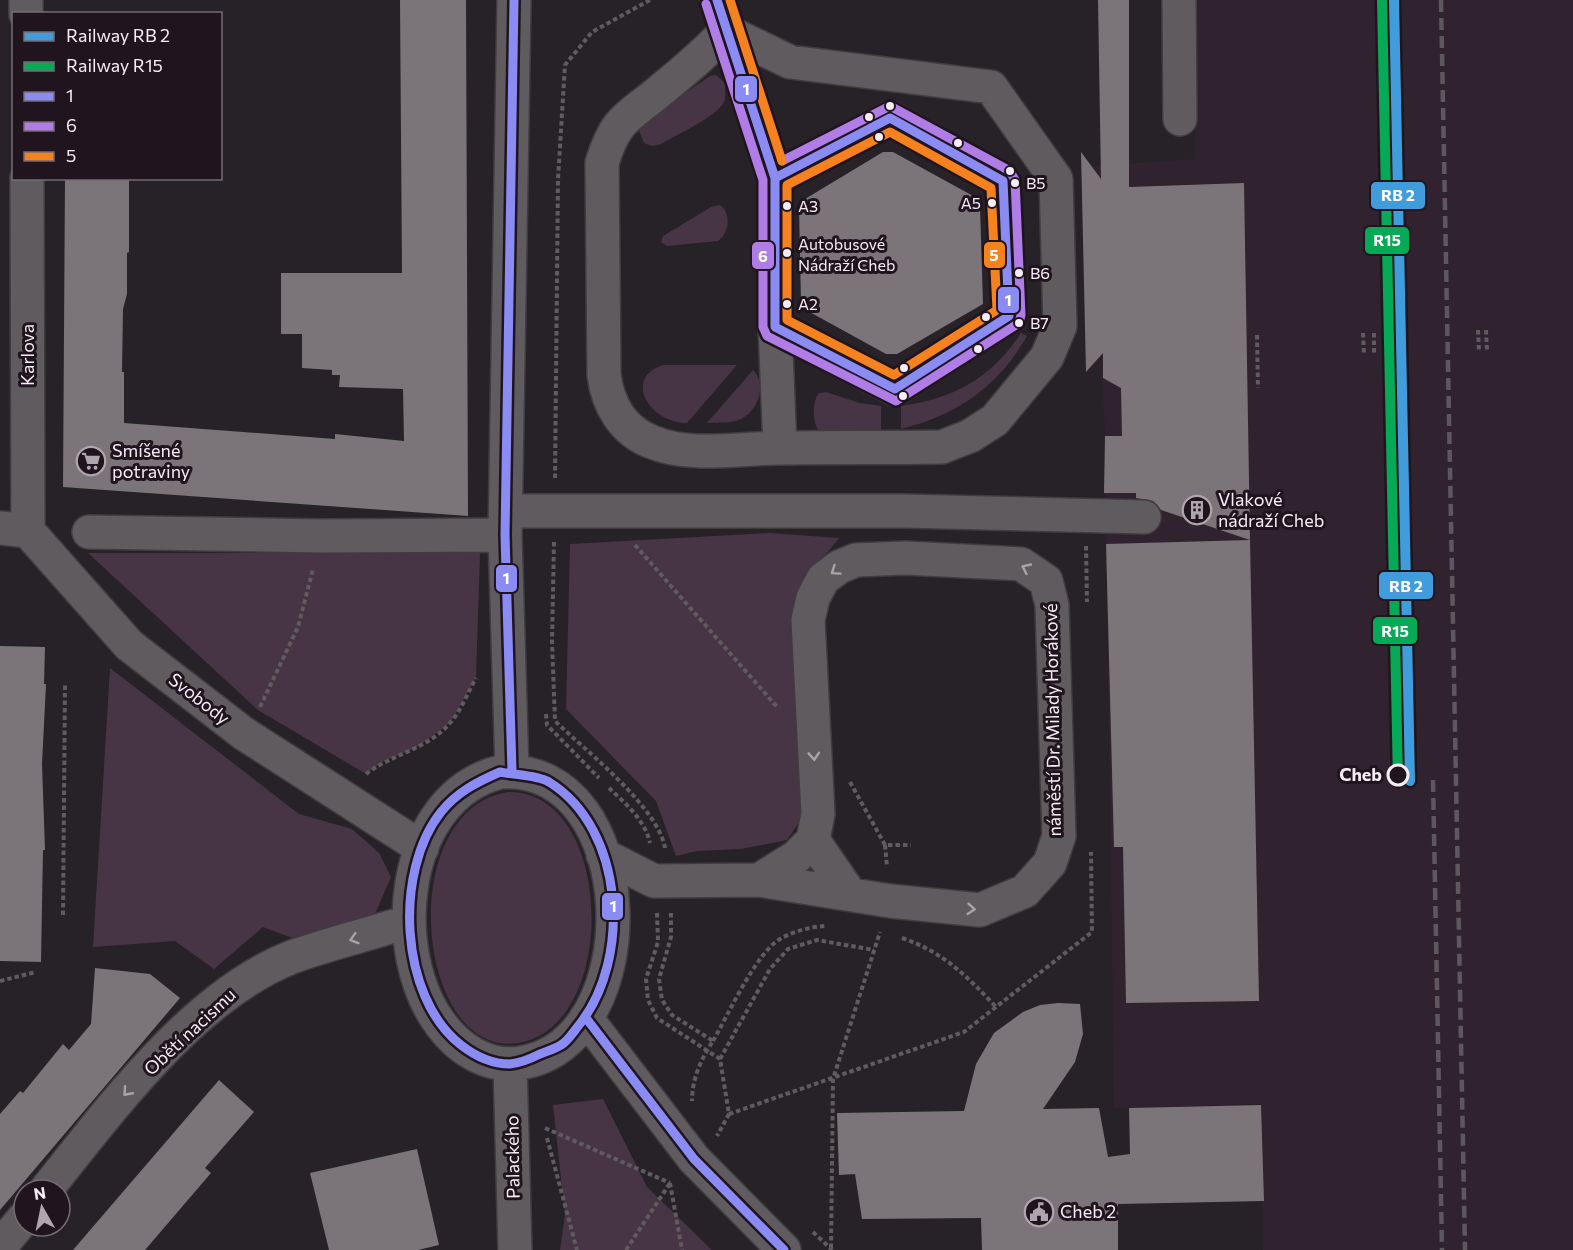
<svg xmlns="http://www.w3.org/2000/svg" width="1573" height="1250" font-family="Commissioner,sans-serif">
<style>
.built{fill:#31222f}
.green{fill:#473444}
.building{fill:#7b757a}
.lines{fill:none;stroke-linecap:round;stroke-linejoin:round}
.minor-casing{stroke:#413c40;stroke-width:36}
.path{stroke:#5f5b5f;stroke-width:4;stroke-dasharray:4.5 3;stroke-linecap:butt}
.minor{stroke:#605b5f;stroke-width:33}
.rail{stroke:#5d585d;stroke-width:4.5;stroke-dasharray:12 6;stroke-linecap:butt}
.bus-1-casing{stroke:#20151f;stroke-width:14}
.bus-2-casing{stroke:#20151f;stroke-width:14}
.bus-3-casing{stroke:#20151f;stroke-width:14}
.bus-1{stroke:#8a8cf4;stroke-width:9}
.bus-2{stroke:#b07ce6;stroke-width:9}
.bus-3{stroke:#f5811f;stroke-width:9}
.rail-1-casing{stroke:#20151f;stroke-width:15}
.rail-2-casing{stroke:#20151f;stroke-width:15}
.rail-1{stroke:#409cda;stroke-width:10}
.rail-2{stroke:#06aa56;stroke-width:10}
.oneway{stroke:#aaa4aa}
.bus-dot{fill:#f5edf4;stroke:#20151f;stroke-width:2}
.stop-dot{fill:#20151f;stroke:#f5edf4;stroke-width:3}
.labels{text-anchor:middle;stroke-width:6;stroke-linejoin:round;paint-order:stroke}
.bus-label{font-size:16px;fill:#f5edf4;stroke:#20151f;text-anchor:start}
.street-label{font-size:18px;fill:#f5edf4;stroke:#20151f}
.poi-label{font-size:18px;fill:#f5edf4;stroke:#20151f;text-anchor:start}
.stop-label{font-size:18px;font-weight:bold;fill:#f5edf4;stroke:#20151f;text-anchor:end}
.line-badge{stroke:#20151f;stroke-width:2}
.badge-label{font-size:16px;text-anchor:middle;font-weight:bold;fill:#fff}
</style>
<rect width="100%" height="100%" fill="#272227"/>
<!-- built -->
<path class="built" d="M1196,0h377v1250h-310l-2,-146 -147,4 -9,-672 -14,-270 104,-7z"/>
<!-- green -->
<path class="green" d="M716,75l9,8c0,6 1,14 -1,19 -7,15 -50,34 -65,43l-8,1 -7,-3 -5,-12 5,-10 66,-45z
M720,205c12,9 9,28 -2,36l-51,5 -6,-4 2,-6 48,-29z
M1021,333l6,3c-29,51 -70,79 -126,93v-23c52,-7 91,-28 120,-73z
M663,365h74l-50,58c-37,0 -65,-45 -24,-58z
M753,370c14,14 6,40 -12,49 -10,5 -23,3 -34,4z
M826,392l34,11 21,3v25l-62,-1c-7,-7 -7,-29 0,-37z
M769,533l70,5 -34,42 -3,238 -15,22 -46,9 -44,2 -21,5 -20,-55 -90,-92 4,-165z
M88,553h392l-4,125 -26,45 -34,25 -32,13 -18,13 -108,-64z
M110,668l189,146 53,15 27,24 12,24 -16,37 -48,20 -32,5 -32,-12 -49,42 -39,-28 -82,6z
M508,792c107,-2 112,234 11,251 -104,17 -126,-233 -11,-251z
M603,1099l44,88 65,63h-152l5,-35 -12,-110z"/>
<!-- building -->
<path class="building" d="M400,0h66l2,516 -405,-29 2,-309h64v74l-2,1v41l-4,15 -1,63h2v51l211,16v-5l69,7 -1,-52 -64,-2 1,-12h-8v-5l-30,-2v-34h-21v-61h121z
M1098,0h31v187l115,-4 6,357 -89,-30 -8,-9 -17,-3v-5h-32l1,-57h17l-1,-48 -18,-10v-25l-17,19 -5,-220 20,27z
M883,152h10l82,45 5,9 3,98 -86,50h-11l-80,-44 -5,-8 -2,-95 6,-8z
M1250,540l9,461 -133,2 -3,-156h-9l-8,-303z
M0,646l45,1 -1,37h2l-4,80 3,86h-2l-2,112 -41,-1z
M95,968l55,6 30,24 -180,212v-96l20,-23 3,2 40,-49 6,6 22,-26z
M1058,1003l22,1 3,30 -8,28 -32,47 56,-1 9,49 22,-3 -1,-46 132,-3 3,96 -146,3v46h-136l-1,-32 -119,1 -7,-45 -16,1 -2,-62 127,-2 12,-47 18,-31 29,-21 17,-7z
M219,1080l35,32 -49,56 6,5 -66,77h-72z
M417,1149l22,96 -21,5h-89l-19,-77z"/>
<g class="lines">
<!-- minor casing -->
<g class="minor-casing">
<path id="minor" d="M26,0v14
M717,0l58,178v149l5,121
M1179,0l1,119
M726,31l64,31 201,25 65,92 4,147 -13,31 -52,63 -25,16 -28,11c-54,1 -108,0 -162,1 -40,0 -90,10 -128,-6 -29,-11 -44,-37 -48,-67l-2,-212c14,-46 26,-45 59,-73 23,-19 45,-37 65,-59z
M27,178l1,353
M775,327l120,62 114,-73 -6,-135 -113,-63 -115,60
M507,511h397l240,6
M0,528l28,3 101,114 114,88 179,115
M89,532l233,4 183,-1
M512,771l-7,-236 9,-535
M500,772c143,-10 151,272 20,291 -31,5 -60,-13 -78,-37 -56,-72 -43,-228 58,-254z
M813,840l37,54
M603,855l51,26 105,-1 131,21 90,9 45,-19 25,-28 9,-27 -7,-231 -6,-24 -25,-17 -116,-6 -49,2 -17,7 -16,12 -10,19 -5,22 10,194 -5,26 -17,17 -37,23
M586,1018l108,141 90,91
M510,1064l5,186
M46,1190c64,-80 148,-195 246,-233 38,-14 79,-23 117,-36
M0,1247l24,-29"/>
</g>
<!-- path -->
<path class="path" d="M1478,330l1,21
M1486,330l1,20
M1363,333l1,21
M1374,333v21
M1257,335l1,53
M555,478l3,-299 7,-114 27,-33 58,-32
M554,542l-2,99 3,80c31,30 103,86 110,127
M635,545l143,163
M1086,546l1,56
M260,707l38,-80 15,-58
M546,714l1,11 52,53
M366,774c26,-20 62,-25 84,-51 11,-12 18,-31 26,-45
M850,782l35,63h26
M609,788c16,15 36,32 41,55
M885,845l2,22
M657,913l1,29 -12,37 2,21 9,18 63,41 9,55 -12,22
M671,913v24l-12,42 3,21 10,15 41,26c-12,18 -21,38 -21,60
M63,915l2,-230
M902,938c41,14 65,38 94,69
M0,981l36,-9
M713,1041c15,-26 43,-88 67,-102 14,-8 30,-12 45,-13
M720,1059l50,-90 18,-20 29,-9 57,10
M729,1114l235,-82 128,-100 -1,-80
M545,1128l125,55
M547,1138l30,112
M670,1183l12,67
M813,1232l19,18
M831,1248l2,-169 47,-147
M626,1250l44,-67"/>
<!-- minor -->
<use href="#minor" class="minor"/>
<!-- rail -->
<path class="rail" d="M1441,0l24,1250
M1433,780l9,470"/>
<!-- bus-1 casing -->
<g class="bus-1-casing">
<path id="bus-1" d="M717,0l58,178
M890,118l113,63 6,135 -114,73 -120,-62v-149z
M512,771l-7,-236 9,-535
M500,772c14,3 37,3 49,10 76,47 83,177 30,243 -5,6 -11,16 -18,20 -6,4 -14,6 -21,9 -10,5 -19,9 -30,10 -18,0 -35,-8 -49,-19 -62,-48 -67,-174 -20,-233 16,-20 36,-30 59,-40z
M586,1018l108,141 90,91"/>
</g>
<!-- bus-2 casing -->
<g class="bus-2-casing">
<path id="bus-2" d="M706,4l57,176v147l4,9 129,65 123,-78 2,-8 -6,-135 -5,-9 -120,-65 -108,55"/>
</g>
<!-- bus-3 casing -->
<g class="bus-3-casing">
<path id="bus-3" d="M730,0l52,161
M890,132l101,56 6,122 -103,65 -107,-55v-135z"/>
</g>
<!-- bus-1 -->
<use href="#bus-1" class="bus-1"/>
<!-- bus-2 -->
<use href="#bus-2" class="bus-2"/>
<!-- bus-3 -->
<use href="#bus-3" class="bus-3"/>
<!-- rail-1 casing -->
<g class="rail-1-casing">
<path id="rail-1" d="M1394,0l16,781"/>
</g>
<!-- rail-2 casing -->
<g class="rail-2-casing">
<path id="rail-2" d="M1382,0l16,781"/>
</g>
<!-- rail-1 -->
<use href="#rail-1" class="rail-1"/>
<!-- rail-2 -->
<use href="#rail-2" class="rail-2"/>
</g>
<!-- one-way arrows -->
<defs><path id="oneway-chevron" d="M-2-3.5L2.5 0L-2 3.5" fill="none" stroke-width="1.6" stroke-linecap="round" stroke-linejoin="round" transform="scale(1.5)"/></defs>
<g class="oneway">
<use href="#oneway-chevron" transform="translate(1026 568) rotate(-155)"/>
<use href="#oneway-chevron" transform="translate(835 571) rotate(146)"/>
<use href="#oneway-chevron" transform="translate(814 756) rotate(86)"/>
<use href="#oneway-chevron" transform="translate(971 909) rotate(5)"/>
<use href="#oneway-chevron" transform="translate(354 939) rotate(163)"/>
<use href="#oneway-chevron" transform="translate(127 1092) rotate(132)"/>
</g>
<!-- icons -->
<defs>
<g id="supermarket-ring" transform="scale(1.5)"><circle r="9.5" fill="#20151f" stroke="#ada6ac" stroke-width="1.5"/><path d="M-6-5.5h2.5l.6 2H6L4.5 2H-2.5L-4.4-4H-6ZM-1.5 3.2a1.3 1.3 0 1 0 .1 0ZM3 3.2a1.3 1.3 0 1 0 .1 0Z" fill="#ada6ac"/></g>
<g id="building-ring" transform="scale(1.5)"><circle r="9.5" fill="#20151f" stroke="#ada6ac" stroke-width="1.5"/><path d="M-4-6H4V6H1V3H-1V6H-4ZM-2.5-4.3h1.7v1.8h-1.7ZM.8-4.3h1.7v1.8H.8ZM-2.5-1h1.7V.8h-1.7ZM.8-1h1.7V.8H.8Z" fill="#ada6ac"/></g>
<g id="civic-ring" transform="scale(1.5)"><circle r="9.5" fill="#20151f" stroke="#ada6ac" stroke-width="1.5"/><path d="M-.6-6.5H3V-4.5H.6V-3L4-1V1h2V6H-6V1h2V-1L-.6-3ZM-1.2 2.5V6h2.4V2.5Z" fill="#ada6ac"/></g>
</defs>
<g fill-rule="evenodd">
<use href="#supermarket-ring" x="91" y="461"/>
<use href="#building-ring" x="1197" y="510"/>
<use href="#civic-ring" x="1039" y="1212"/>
</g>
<!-- markers -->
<g class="bus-dot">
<circle cx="890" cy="106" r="5"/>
<circle cx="869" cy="117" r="5"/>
<circle cx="879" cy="137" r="5"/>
<circle cx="958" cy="143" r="5"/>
<circle cx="1010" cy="171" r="5"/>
<circle cx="1015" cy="183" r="5"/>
<circle cx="992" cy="203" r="5"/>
<circle cx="787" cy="206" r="5"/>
<circle cx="787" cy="253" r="5"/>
<circle cx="1019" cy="273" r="5"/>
<circle cx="787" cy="304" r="5"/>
<circle cx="986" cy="317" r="5"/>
<circle cx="1019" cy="323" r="5"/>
<circle cx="978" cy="349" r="5"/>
<circle cx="904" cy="368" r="5"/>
<circle cx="903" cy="396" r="5"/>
</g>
<circle class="stop-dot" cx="1398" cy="775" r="10"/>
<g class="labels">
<!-- bus labels -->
<g class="bus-label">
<text x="1026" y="189">B5</text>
<text x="981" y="209" text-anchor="end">A5</text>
<text x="798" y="212">A3</text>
<text x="798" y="250">Autobusové<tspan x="798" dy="21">Nádraží Cheb</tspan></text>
<text x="1030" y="279">B6</text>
<text x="798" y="310">A2</text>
<text x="1030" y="329">B7</text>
</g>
<!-- street labels -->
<g class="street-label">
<text transform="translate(28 355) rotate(-90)" y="6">Karlova</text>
<text transform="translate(199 699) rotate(38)" y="6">Svobody</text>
<text transform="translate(1053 720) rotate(-91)" y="6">náměstí Dr. Milady Horákové</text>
<text transform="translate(190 1032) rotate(-43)" y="6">Obětí nacismu</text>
<text transform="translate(513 1157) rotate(-91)" y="6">Palackého</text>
</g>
<!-- poi labels -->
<g class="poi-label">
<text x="112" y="457">Smíšené<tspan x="112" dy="21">potraviny</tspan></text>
<text x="1218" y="506">Vlakové<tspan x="1218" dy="21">nádraží Cheb</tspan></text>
<text x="1060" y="1218">Cheb 2</text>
</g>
<!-- stop labels -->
<g class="stop-label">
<text x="1382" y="781">Cheb</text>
</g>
</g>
<g class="line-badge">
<rect x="734" y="75" width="24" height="28" rx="6" fill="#8a8cf4"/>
<rect x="1370" y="181" width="56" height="29" rx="6" fill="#409cda"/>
<rect x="1364" y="226" width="46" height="29" rx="6" fill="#06aa56"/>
<rect x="983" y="241" width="23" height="28" rx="6" fill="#f5811f"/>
<rect x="751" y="241" width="24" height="29" rx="6" fill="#b07ce6"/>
<rect x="997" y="286" width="23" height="28" rx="6" fill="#8a8cf4"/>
<rect x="495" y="564" width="23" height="29" rx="6" fill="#8a8cf4"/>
<rect x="1378" y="571" width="56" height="29" rx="6" fill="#409cda"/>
<rect x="1372" y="616" width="46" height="29" rx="6" fill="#06aa56"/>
<rect x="601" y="892" width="23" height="29" rx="6" fill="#8a8cf4"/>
</g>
<g class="badge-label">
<text x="746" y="95">1</text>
<text x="1398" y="201">RB 2</text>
<text x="1387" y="246">R15</text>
<text x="994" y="261">5</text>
<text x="763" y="262">6</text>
<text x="1008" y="306">1</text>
<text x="506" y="584">1</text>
<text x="1406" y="592">RB 2</text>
<text x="1395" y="637">R15</text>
<text x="613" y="912">1</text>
</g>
<!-- legend -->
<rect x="12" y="12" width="210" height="168" fill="#20151f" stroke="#756b74" stroke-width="1.5"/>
<rect x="24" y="32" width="30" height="9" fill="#409cda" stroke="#756b74" stroke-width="1.5"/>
<text x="66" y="42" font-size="18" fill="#f5edf4">Railway RB 2</text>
<rect x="24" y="62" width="30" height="9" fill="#06aa56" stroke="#756b74" stroke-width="1.5"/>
<text x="66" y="72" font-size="18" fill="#f5edf4">Railway R15</text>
<rect x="24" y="92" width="30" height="9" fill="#8a8cf4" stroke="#756b74" stroke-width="1.5"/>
<text x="66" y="102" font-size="18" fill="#f5edf4">1</text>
<rect x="24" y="122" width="30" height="9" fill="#b07ce6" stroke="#756b74" stroke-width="1.5"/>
<text x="66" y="132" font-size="18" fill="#f5edf4">6</text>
<rect x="24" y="152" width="30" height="9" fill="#f5811f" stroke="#756b74" stroke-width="1.5"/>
<text x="66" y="162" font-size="18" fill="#f5edf4">5</text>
<!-- north arrow -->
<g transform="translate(42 1208) rotate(351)"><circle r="28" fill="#20151f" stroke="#756b74" stroke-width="1.5"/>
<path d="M0-4.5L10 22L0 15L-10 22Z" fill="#ada6ac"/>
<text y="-9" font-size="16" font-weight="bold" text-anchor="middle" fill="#f5edf4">N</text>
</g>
</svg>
